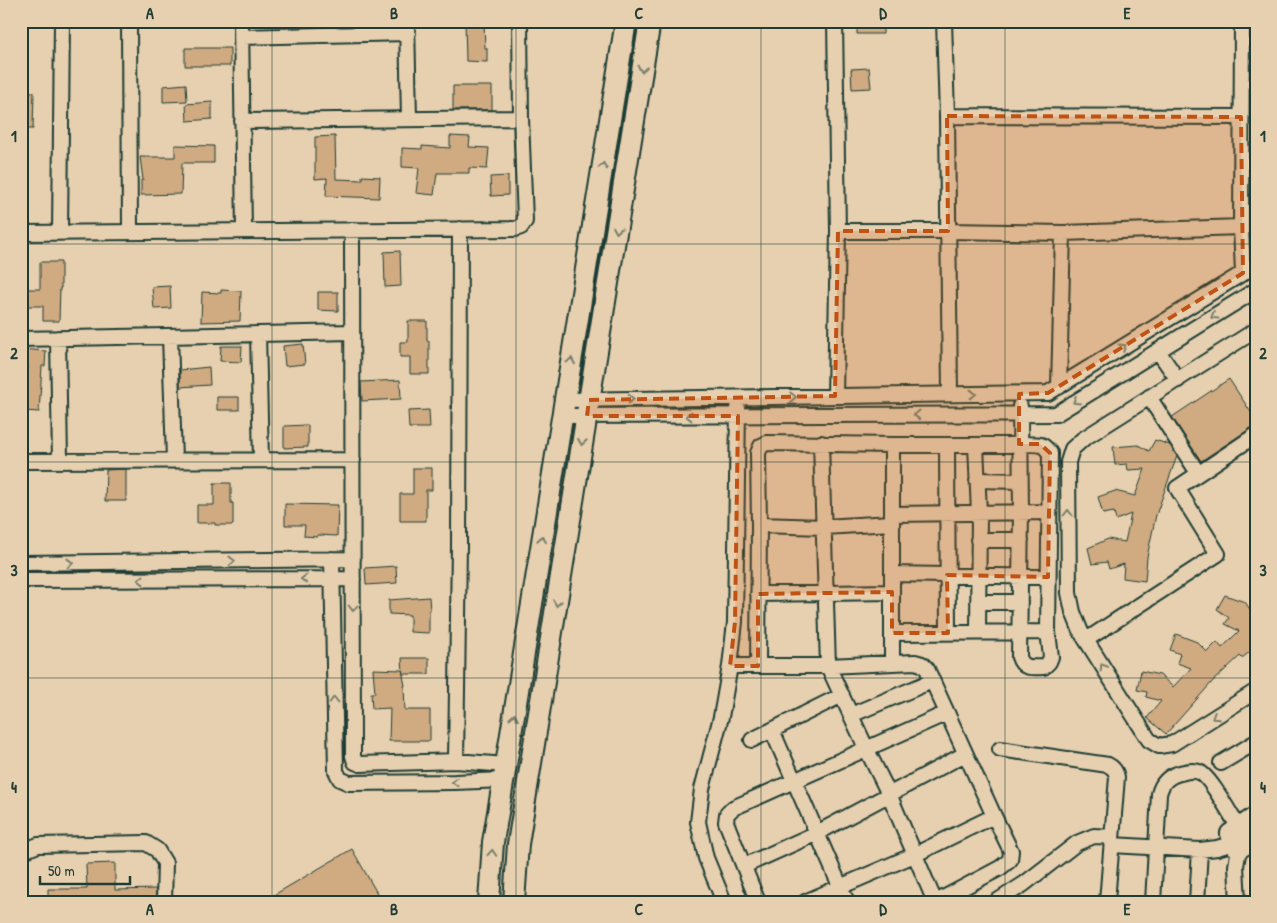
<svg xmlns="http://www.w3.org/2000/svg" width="1277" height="923" font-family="'Patrick Hand',sans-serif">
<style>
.building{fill:#d0aa81;stroke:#1f3d34}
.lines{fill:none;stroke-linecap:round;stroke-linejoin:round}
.street-casing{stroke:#1f3d34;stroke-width:18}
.secondary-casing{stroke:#1f3d34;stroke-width:24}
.street{stroke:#e7d0b0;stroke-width:14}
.secondary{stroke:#e7d0b0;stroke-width:20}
.oneway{stroke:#797f6c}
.marked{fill:#c05314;fill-opacity:0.2;stroke:#c05314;stroke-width:4;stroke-dasharray:10 6;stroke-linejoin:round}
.grid{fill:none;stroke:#1f3d34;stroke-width:1;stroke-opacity:0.55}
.neatline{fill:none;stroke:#1f3d34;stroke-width:2}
.grid-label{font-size:16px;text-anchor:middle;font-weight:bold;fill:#1f3d34}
</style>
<rect width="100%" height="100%" fill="#e7d0b0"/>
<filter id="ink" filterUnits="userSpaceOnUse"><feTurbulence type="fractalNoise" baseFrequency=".02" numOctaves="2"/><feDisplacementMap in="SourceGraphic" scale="10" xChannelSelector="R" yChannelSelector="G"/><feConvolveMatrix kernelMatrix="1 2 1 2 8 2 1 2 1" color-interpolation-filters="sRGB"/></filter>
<g filter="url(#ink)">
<!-- building -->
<path class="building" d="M465,21h19l1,27h2v14l-21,-1z
M857,21h26v13h-26z
M185,48h45v18h-45z
M869,68l2,20 -19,1 -1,-20z
M186,84l1,17 -24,1v-16z
M453,86h39v24h-39z
M21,92h13l-1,37h-12z
M212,102v17l-25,2 -1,-17z
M335,136l1,43 26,1v-4l18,1 -1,21 -53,-2 1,-18 -12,1v-42z
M450,136l20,1 -1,10 20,1 -2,21 -18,-1v5h-32l-3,22 -18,-2 3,-25 -17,-1v-19l20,1v-3l28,2z
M175,145l39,1v17h-32l-1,31 -40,1v-15h2l-3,-23h35z
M508,176v19l-17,1 -1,-19z
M400,251l1,35 -16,1 -1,-35z
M40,262h21v26h-1l-1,33h-16v-15h-22v-17h19z
M170,286l1,22 -17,1 -2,-22z
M221,290l20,1 -1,30 -39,1 1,-30 19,1z
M318,292h20v19l-20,-1z
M408,321h19v20h2v33h-19v-17h-10v-15h8z
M303,344l2,20 -20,2 -2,-20z
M221,346h21l-1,16 -21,-1z
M21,349l25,2 -1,15h-3l-3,46 -15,-1 4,-46h-7z
M209,367l1,18 -30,2v-17z
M1229,379l27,41v6l-5,2 -50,33 -29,-44z
M400,380l1,19 -39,2 -1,-19z
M217,397h22v13h-22z
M429,410l1,18h-21l-1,-17z
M308,425v22l-24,1v-22z
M1155,440l15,5 7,11 -21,59 -9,42 -2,24 -22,-3 1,-14 -15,5 -2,-7 -15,2 -4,-16 20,-9 17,3 6,-28 -15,6 -2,-8 -11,2 -5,-17 17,-6 20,5 10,-27 -17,1 -1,-6 -12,1 -2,-18 25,-2 11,6z
M413,468h19v22h-6v31h-26v-27h13z
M126,469v32h-21l1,-31z
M214,483h17v20h2v22h-18v-2h-18v-18h17z
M285,504l53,1 -1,31 -20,-1v2l-13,-1 1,-11h-20z
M396,566l1,17 -31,2 -1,-17z
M1225,595l20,7 11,16v29l-14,11 -2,-2 -27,25 -47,53 -19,-16 14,-17 -15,-4 1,-5 -10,-2 4,-19 19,4 13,12 18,-19 -14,-5 3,-9 -10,-4 6,-16 21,8 10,10 10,-10 5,6 17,-17 -14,-7 4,-6 -12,-9z
M429,597l1,13h-1v23l-19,-1v-17l-21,-1v-14z
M402,658h27v16h-26z
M373,669l29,1 3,16h-1l1,24h25v31h-41l1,-33 -18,1 -1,-16h4z
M352,849l30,53h-120z
M115,863v27l41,-1 -1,13h-107v-13h39l-1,-25z"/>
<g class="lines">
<!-- street casing -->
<g class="street-casing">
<path id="street" d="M129,21l1,211
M241,21l3,210
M407,21l2,98
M944,21l3,95 3,278
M1242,21l-1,206 2,46
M241,37l167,-4
M947,116l294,1
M242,121l279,-3
M352,230l1,526 2,6
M838,231h110l115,2 178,-6
M21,233l494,-4 6,-2 4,-6 -4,-103 -1,-97
M60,233l2,-212
M1256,330l-173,109 -11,10 -4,13 1,131 4,19 8,20 68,108 10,6 13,-2 84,-53
M258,334l3,126
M170,336l4,124
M58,338l2,123
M21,339l331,-7
M1158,351l20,29
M1059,387l4,-154
M835,396l3,-165 -3,-210
M1149,397l49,76
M564,400l484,-7 208,-128
M562,416l494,-2 200,-124
M821,443l7,223 39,84 22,44 46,108
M892,445c37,0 73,0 110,0 8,0 33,-2 39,0 4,1 6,5 9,8l-2,179 3,25 -2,5 -5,5c-11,0 -21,3 -25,-10l2,-145 -1,-106
M947,445l1,188
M976,445l3,68 -1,119
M21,461l332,-1
M977,480l43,1
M892,514l156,-2
M759,525l65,2 68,-4
M978,540h43
M332,559l4,212 4,8 9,4 106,-1 49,-2
M21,563l332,-4
M892,574l156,3
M21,580l332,-1
M758,594l134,-2
M978,602h42
M892,633l156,-1
M1086,640l132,-86 -41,-66 79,-53
M730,666h98l87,-4 7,2 5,5 67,147 17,35 -1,9 -10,8 -64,34
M758,666l1,-141 -1,-72 3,-7 6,-3 125,2v218
M851,715l81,-34
M772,730l75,172
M752,740l90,-45
M1000,749l108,16c6,3 8,6 9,12l-10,125
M456,761l3,-215 1,-317
M355,762l5,2 96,-3 50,4
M1221,763l35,-21
M1112,845l88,5 17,-2 17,-5
M21,852l17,-7 108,-2 11,7 8,13 -1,39
M744,866l73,-33 148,-79
M724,902l-18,-44 -8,-36 4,-33 19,-72 9,-51 5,-44 3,-214
M758,902l-32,-80 1,-8 6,-6 214,-95
M805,902l109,-47 80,-39
M996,902l28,-18 53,-41 17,-7 18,1
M1153,902l6,-108c3,-12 9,-18 21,-21 6,-1 12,-4 19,-1 11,4 32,44 40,56
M1197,902l3,-52
M1238,902l-2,-36 3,-18"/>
</g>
<!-- secondary casing -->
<g class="secondary-casing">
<path id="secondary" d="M1256,817l-25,17c1,5 3,11 8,14l17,-10
M489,902l4,-60 13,-77 120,-744
M514,902l4,-58 132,-823"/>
</g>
<!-- street -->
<use href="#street" class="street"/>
<!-- secondary -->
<use href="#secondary" class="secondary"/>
</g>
<!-- one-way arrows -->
<defs><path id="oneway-chevron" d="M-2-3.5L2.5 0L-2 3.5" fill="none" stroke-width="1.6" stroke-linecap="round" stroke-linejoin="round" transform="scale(1.25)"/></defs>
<g class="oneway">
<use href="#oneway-chevron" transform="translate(642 69) rotate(99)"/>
<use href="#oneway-chevron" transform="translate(603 166) rotate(-81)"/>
<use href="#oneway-chevron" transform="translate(617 230) rotate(99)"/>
<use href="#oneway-chevron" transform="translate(1214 316) rotate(148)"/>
<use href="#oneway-chevron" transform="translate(1123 347) rotate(-32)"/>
<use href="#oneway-chevron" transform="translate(571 361) rotate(-81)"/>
<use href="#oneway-chevron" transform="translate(973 394)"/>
<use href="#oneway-chevron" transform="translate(793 397) rotate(-1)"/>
<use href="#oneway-chevron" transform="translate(631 399) rotate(-1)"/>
<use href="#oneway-chevron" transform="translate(1076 401) rotate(148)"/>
<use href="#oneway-chevron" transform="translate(917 415) rotate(180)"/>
<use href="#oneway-chevron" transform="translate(689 416) rotate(180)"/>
<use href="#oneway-chevron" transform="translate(582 442) rotate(99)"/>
<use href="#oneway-chevron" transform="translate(1068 513) rotate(-90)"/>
<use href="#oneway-chevron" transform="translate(542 539) rotate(-81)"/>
<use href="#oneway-chevron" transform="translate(232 561) rotate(-1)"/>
<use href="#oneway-chevron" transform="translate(70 563) rotate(-1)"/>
<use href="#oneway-chevron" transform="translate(304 579) rotate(180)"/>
<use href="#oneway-chevron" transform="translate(141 580) rotate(180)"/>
<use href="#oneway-chevron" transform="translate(557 603) rotate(99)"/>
<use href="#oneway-chevron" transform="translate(353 608) rotate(90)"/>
<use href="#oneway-chevron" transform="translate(1103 667) rotate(-122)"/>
<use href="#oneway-chevron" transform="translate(334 700) rotate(-91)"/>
<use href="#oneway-chevron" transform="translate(514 717) rotate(-81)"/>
<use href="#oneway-chevron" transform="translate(1215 717) rotate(147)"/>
<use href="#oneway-chevron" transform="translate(455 782) rotate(178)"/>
<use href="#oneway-chevron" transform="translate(492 853) rotate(-86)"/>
</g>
</g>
<!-- marked area -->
<path class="marked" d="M947,116l294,1 2,156 -195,120 -29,1v50h21l10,9 -2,124 -101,-2 1,58h-56v-41l-134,2v72h-28l5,-44 3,-206h-151l2,-16 246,-4 3,-165h110z"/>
<!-- grid -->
<path class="grid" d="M272,21v881M516,21v881M761,21v881M1005,21v881M21,244h1235M21,462h1235M21,678h1235"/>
<!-- margin -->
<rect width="1277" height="923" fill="none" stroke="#e7d0b0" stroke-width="55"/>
<!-- scale -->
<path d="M40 876v8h90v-8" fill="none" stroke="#1f3d34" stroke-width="2.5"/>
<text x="48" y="876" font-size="15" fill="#1f3d34" stroke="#e7d0b0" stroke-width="4" paint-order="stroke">50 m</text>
<rect x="28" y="28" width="1222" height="868" class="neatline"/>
<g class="grid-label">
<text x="150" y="19">A</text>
<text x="394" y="19">B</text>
<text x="639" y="19">C</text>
<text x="883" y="19">D</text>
<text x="1127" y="19">E</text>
<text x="14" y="142">1</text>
<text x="1263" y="142">1</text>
<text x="14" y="359">2</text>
<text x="1263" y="359">2</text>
<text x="14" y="576">3</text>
<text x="1263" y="576">3</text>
<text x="14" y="793">4</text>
<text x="1263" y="793">4</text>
<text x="150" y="915">A</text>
<text x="394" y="915">B</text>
<text x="639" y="915">C</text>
<text x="883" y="915">D</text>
<text x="1127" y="915">E</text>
</g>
</svg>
